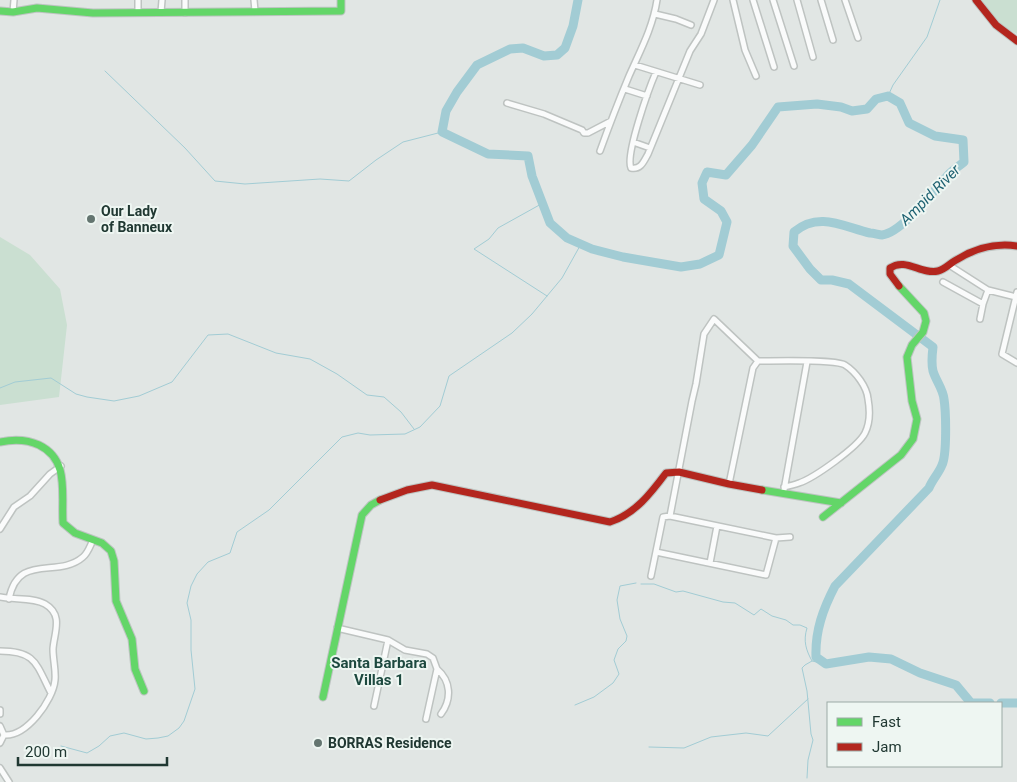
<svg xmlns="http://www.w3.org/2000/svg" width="1017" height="782" font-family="Roboto,sans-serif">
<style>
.green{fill:#cadfd1}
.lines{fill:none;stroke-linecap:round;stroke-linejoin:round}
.stream{stroke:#a2ccd4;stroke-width:1}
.river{stroke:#a2ccd4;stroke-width:9}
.street-casing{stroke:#bec3c1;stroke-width:8}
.fast-casing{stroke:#bdc4c1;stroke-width:9}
.jam-casing{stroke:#bdc4c1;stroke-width:9}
.street{stroke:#fafbfb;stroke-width:5}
.fast{stroke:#63d668;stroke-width:7}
.jam{stroke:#b3261e;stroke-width:7}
.poi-dot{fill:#647570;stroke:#eef6f2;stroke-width:2}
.labels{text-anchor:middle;stroke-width:4;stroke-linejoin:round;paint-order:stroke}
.poi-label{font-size:14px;font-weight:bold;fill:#203832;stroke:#eef6f2;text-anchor:start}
.water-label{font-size:15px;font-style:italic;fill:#1d6171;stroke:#eef6f2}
.neighbourhood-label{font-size:15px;font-weight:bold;fill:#1d493f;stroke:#eef6f2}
</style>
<rect width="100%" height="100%" fill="#e1e6e4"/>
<!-- green -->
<path class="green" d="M980,0h37v34c-15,-7 -28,-20 -37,-34z
M0,237l30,18 30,34 7,36 -8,72 -59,8z"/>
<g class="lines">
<!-- stream -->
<path class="stream" d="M105,71l80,77 30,33 30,3 75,-5 29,2 27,-21 27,-18 39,-10
M888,96l5,-11 34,-48 13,-37
M543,203l-45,25 -9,11 -15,10 73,47
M0,388l15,-6 36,-4 25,16 11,3 27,4 25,-5 33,-14 36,-47 20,-1 48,19 34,6 27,15 30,21 17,2 17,15 13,17
M641,584h13l22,8 7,-1 40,11 12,1 19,12 7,-6 11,7 14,4 7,5h7l7,3c-4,13 -1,22 5,33l14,3
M575,705l19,-8 19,-14 6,-9 -5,-14 4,-11 8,-8 1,-5 -7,-17 -3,-19 3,-14 16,-3
M61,746l26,7 12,-7 11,-10 14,-3 22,6 12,-1 10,-2 11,-8 5,-7 11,-32 -4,-39v-30l-4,-17 4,-17 6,-12 11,-12 22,-9 7,-21 32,-22 73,-73 16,-4 12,2 35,-1 15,-7 20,-21 9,-30 63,-43 20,-19 30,-36 19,-34
M649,747l35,1 27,-11 35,-4 22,3 40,-37
M807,778l1,-18 5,-20 -2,-6 -4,-43 -5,-23 3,-3 7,-4"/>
<!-- river -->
<path class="river" d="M578,0l-5,26 -8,22 -8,7 -13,1 -21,-8 -13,1 -33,16 -20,27 -11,19 -4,21 46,22 40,2 4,20 18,47 17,15 25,11 31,8 58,10 19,-3 19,-9 8,-33 -6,-11 -17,-12 -2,-16 5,-11 19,3 26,-30 26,-38 39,-3 24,3 11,4 15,-2 9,-10 12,-3 12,7 9,20 26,13 28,4 1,22c-5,4 -10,7 -15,12 -14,15 -47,59 -67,61 -3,0 -8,-2 -12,-2 -26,-6 -51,-22 -76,-1l-1,14 17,23 11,11h11l17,4 84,63c-1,8 -2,16 0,24 3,10 10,18 11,28 2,13 3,56 -2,66 -3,8 -10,15 -13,23l-94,98c-12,23 -20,45 -19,71l10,7 43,-7 22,2 29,14 36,12 15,18h19
M1001,703h16"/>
<!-- street casing -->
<g class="street-casing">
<path id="street" d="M138,0v12
M185,0v13
M254,0l1,11
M733,0l12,50 11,26
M753,0l21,67
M773,0l21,66
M797,0l16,57
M821,0l12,40
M845,0l13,38
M13,12l1,-12
M161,12l1,-12
M655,14l21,5 15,6
M635,65l65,20
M656,72c-7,16 -31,83 -25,96 10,2 13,-7 17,-14l42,-103 11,-17 13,-34
M625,89l22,7
M507,103l37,11 38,16 2,3h4l23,-12
M633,142l17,6
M600,151c9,-25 19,-51 29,-75 11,-25 24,-49 28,-76
M949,265l39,25
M943,282l40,22
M1017,292l-15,62 15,9
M980,319l3,-15 5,-14 28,7
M729,484l24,-116 5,-7
M784,490l23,-128
M670,516l22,-115 4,-17 8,-50 10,-15 44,42c16,0 78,-2 87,4 11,7 22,22 23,34 2,11 2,24 -3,34 -7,14 -51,45 -66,50 -5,2 -10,3 -15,4
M0,529l14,-22 16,-11 20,-22 11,-8
M656,552l110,23 10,-37
M710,563l7,-37
M651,576l12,-59 7,-1 106,22 14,-1
M0,597c14,3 33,0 45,7 19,11 9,29 8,45 0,11 3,21 2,31 -2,21 -29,57 -51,55
M9,599c9,-47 49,-20 74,-42 5,-4 7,-11 10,-17
M337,628l51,12 17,10 22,4 6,4 4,11 -11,50
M0,651c36,0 36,13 51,42
M437,669c14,12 15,30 4,45
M374,706l14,-66
M0,710v4
M0,726l4,9
M0,743l4,-8
M0,768l9,14"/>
</g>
<!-- fast casing -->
<g class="fast-casing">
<path id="fast" d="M0,11l13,1 24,-4 56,5 248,-2v-11
M0,442c14,-3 26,-3 39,3 31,15 22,49 24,78l12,10 27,10 9,8 3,10 2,40 16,38 3,30 9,22
M762,490l79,13
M823,517l78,-62 12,-16 4,-20 -5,-18 -5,-44 5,-12 11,-13 3,-11 -2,-8 -25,-27
M323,697l39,-182 9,-10 9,-5"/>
</g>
<!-- jam casing -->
<g class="jam-casing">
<path id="jam" d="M976,0l20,25 21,16
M899,286l-9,-12v-6c16,-11 31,7 48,3 8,-2 13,-9 20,-12 18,-11 38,-16 59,-13
M380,500l27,-10 25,-5 178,37c25,-8 41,-29 56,-49l13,-1 50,12 33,6"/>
</g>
<!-- street -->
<use href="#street" class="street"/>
<!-- fast -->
<use href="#fast" class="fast"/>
<!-- jam -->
<use href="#jam" class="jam"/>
</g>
<!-- markers -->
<g class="poi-dot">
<circle cx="91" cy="219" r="5"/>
<circle cx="318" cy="743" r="5"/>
</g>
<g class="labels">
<!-- poi labels -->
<g class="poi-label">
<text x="101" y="216">Our Lady<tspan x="101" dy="16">of Banneux</tspan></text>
<text x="328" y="748">BORRAS Residence</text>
</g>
<!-- water labels -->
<g class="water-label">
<text transform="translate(930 195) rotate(-45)" y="5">Ampid River</text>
</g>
<!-- neighbourhood labels -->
<g class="neighbourhood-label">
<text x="379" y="668">Santa Barbara<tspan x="379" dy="17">Villas 1</tspan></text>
</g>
</g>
<!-- legend -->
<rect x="827" y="702" width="175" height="65" fill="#eef6f2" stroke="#9caaa5"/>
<rect x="837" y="718" width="25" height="8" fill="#63d668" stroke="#9caaa5"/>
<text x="872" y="727" font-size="15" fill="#203832">Fast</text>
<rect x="837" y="743" width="25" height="8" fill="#b3261e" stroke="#9caaa5"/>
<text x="872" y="752" font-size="15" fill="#203832">Jam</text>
<!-- scale -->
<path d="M18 757v8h149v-8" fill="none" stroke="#203832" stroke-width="2.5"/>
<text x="25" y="757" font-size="15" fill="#203832" stroke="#eef6f2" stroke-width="4" paint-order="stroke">200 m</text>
</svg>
